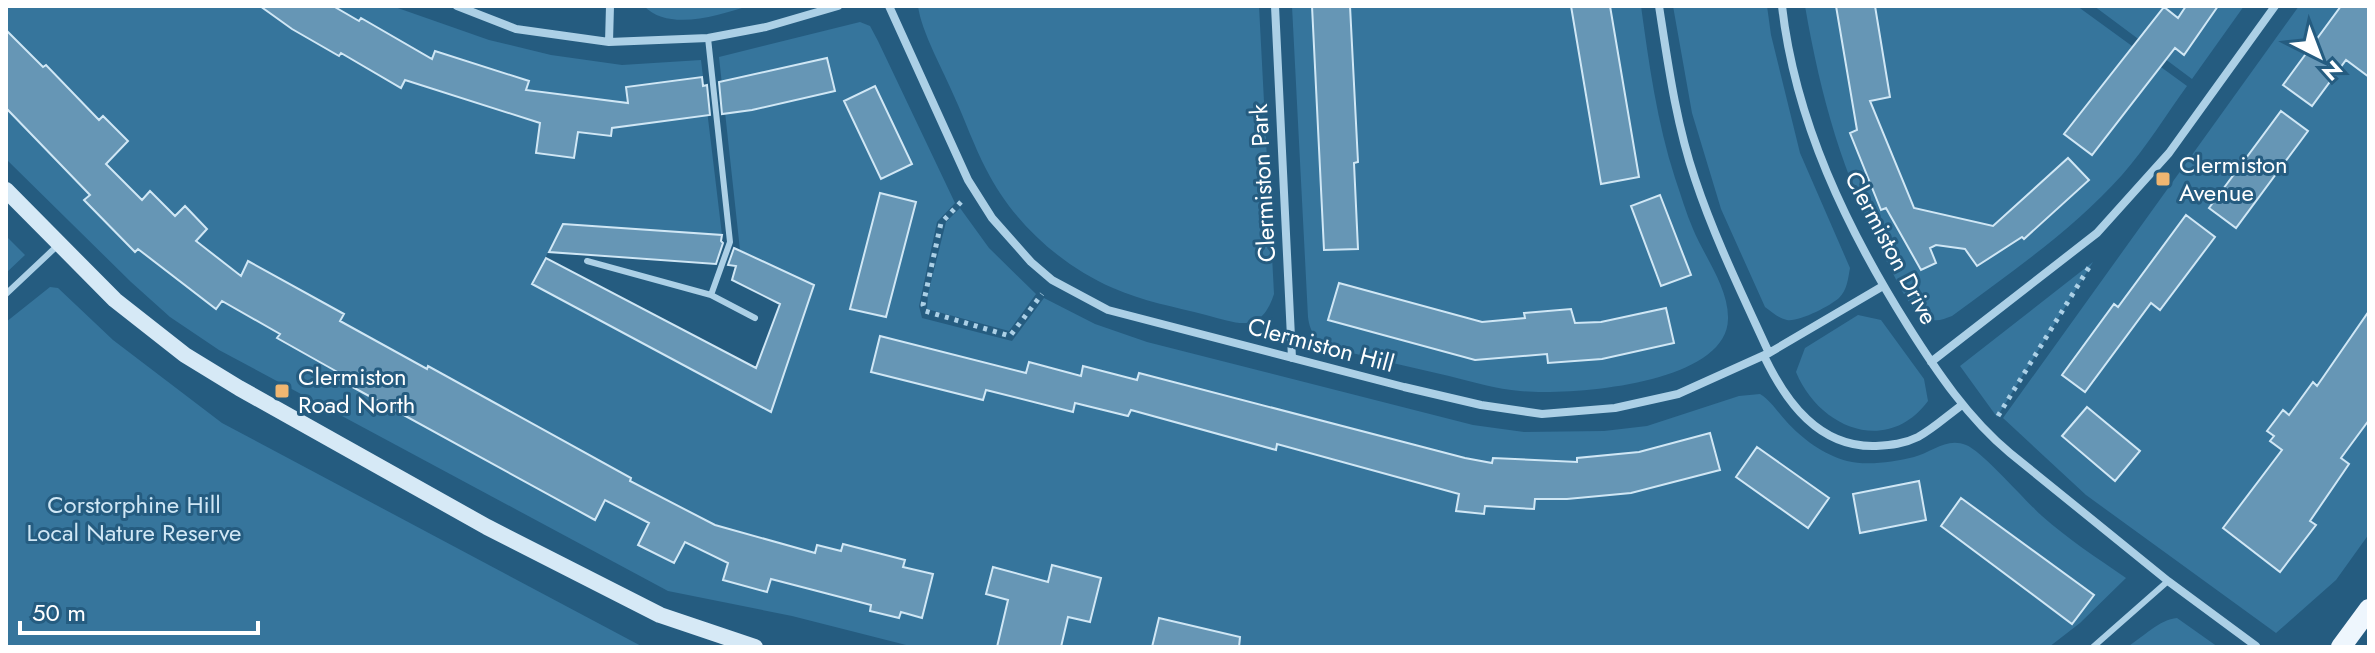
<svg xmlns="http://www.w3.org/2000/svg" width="2375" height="653" font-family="Jost,sans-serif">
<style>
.green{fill:#36759c}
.building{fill:#6696b5;stroke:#d0e7f5;stroke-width:2}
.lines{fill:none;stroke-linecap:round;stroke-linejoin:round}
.path{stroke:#acd0e6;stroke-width:5;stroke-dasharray:4 6;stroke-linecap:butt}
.lane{stroke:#acd0e6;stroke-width:6}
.street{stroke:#acd0e6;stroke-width:8}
.secondary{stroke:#d6e9f6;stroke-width:16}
.primary{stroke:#eef6fd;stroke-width:20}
.poi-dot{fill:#f0b671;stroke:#255c80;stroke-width:3}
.labels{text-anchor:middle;stroke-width:6;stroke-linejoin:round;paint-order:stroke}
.poi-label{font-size:24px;fill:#fff;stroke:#255c80;text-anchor:start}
.street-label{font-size:24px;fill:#fff;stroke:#255c80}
.park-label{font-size:24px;fill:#d0e7f5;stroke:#255c80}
</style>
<rect width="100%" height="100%" fill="#255c80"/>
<!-- green -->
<path class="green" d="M6,6h386l97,34 62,15 71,10 79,-5 21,175 -159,-11 -31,59 239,129 42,-127 -73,-35 -21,-193 141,-35 10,4 8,15 77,162 -18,19 -18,84 3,12 90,23 32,-43 51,26 52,18 326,83 51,7 80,-1 43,-5 92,-30 21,-2c11,7 17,17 26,27 15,17 38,34 61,40 20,5 46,1 67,-4 18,-5 33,-20 52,-12 16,6 59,56 76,71 26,23 55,42 84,62l-46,45 -31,24h-1135l-122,-31 -124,-25 -449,-241 -49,-33 -39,-35 -125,-123z
M644,6h104c-29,9 -79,26 -104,0z
M918,6h341l15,288c-13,40 -34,30 -68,21 -31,-8 -64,-14 -93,-27 -53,-23 -101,-67 -127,-119 -12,-23 -21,-49 -32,-73 -10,-24 -33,-65 -36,-90z
M1292,6h349c8,58 16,116 34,172 6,17 11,35 18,51 11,27 36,59 35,90 -1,66 -161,77 -208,72 -23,-2 -48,-9 -71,-15 -39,-9 -78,-18 -117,-28 -15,-9 -22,-14 -24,-31z
M1673,6h94l4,29 29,118 50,115c-2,11 -3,22 -11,30 -9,8 -40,24 -52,22 -9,-2 -15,-8 -22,-13l-44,-98 -29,-96z
M1805,6h272l110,80c-21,29 -41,62 -65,89 -49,55 -111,97 -170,141 -8,3 -15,6 -23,3 -19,-6 -31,-37 -40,-53 -45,-89 -67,-162 -84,-260z
M2094,6h150l-52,73z
M2299,6h70v528l-33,46 -60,53 -190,-138 -83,-77z
M960,208l29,40 47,46 -27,37 -82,-22 1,-15 18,-72z
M6,236l19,19 -19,18z
M2093,262l-96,155 -37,-51z
M50,287l8,1 55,52 109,83 421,224h-637v-325z
M1858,315l23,5 43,59 4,22c-41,55 -109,27 -132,-29l9,-24z
M2177,618l41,29h-91c15,-9 33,-28 50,-29z"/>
<!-- building -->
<path class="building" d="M260,6h73l26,15 2,-3 71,41 3,-8 94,30 -3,9 102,13 -2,-16 76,-10 1,9 4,-1 3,30 -98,13 -1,8 -33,-4 -4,26 -38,-5 4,-30 -135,-43 -4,8 -60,-35 -2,3 -47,-27z
M1312,6h38l8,156 -4,1 4,86 -34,1z
M1571,6h39l29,171 -38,7z
M1836,6h39l15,91 -20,4 44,107 79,18 75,-68 21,22 -65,59 -2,-2 -45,29 -12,-17 -29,-4 -6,3 6,15 -15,7 -35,-62 -5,2 -31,-77 7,-3z
M2186,6h32l-34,49 -9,-7 -83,107 -28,-21 100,-127 14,11z
M2341,6h28v71l-23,-17 -34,46 -29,-21z
M6,30l37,37 3,-2 53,55 4,-4 25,25 -22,23 36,36 8,-9 25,25 10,-10 22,23 -11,12 45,35 7,-15 96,53 -4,7 87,48 1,-3 203,112 -1,3 85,44 100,28 2,-8 24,6 2,-7 62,16 -2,7 30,7 -11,44 -21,-6 -2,6 -29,-7 1,-6 -100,-26 -4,13 -44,-12 5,-17 -43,-21 -11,21 -36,-18 11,-22 -44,-23 -10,20 -257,-141 3,-5 -64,-36 3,-4 -58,-33 -6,8 -78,-60 -3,3 -51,-52 6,-5 -84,-87z
M827,58l8,33 -83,19 -30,4 -3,-32z
M875,86l37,78 -31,15 -37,-78z
M2281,111l27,20 -72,97 -27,-20z
M880,193l36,9 -30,115 -36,-8z
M1660,195l31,80 -30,11 -30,-80z
M2186,215l29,22 -55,73 -9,-7 -66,89 -23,-17 52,-71 4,3z
M563,224l159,11 -1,6 2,2 -7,21 -167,-12z
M734,248l80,37 -43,127 -239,-128 14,-26 210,110 24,-64 -48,-24 4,-14 -8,-1z
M1339,283l143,39 43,-4 -1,-5 47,-4 4,14 26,-1 65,-14 8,35 -72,16 -54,4 -1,-9 -72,6 -147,-40z
M2369,311v109l-28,38 8,6 -39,57 6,4 -36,47 -57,-44 59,-78 -12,-9 4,-5 -7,-5 16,-21 6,5 24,-33 4,4z
M880,336l146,37 3,-11 52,14 2,-10 54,14 2,-7 326,85 27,5 1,-5 84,4v-4l62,-6 71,-19 10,37 -89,23 -64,6h-32l-1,10 -49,-3 -1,8 -28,-3 3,-17 -182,-50 -1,6 -145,-40 -3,6 -53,-13 -2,9 -87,-22 -3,10 -112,-28z
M2087,407l53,44 -25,30 -53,-45z
M1757,447l72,51 -21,30 -72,-51z
M1919,481l7,39 -66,13 -7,-39z
M1961,498l133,97 -22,29 -131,-98z
M1052,565l49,13 -11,44 -22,-5 -7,30h-64l11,-47 -22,-6 7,-27 55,15z
M1159,618l81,19 -1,10h-87z"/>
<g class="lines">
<!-- path -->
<path class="path" d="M961,202l-20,21 -18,82 2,6 85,25 32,-42
M1998,416l93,-152"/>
<!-- lane -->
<path class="lane" d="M708,38l22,204 -19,53
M587,261l124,34 44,23
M6,294l51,-48
M2093,647l75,-66"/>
<!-- street -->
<path class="street" d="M457,6l59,23 93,13 99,-4 58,-11 72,-21
M889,6l79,174 24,38 39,44 21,18 56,30 296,77 77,18 61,9 73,-6 63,-14 91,-41 114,-67
M1275,6l17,352
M1659,6c9,58 17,117 36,173 20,60 48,117 74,174
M1782,6c13,115 65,223 126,320 29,46 60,92 102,127l158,128 88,65
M609,42l1,-36
M1764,356c22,46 55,92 112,90 15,-1 28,-2 42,-9 15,-8 30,-22 44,-32
M1931,362l166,-129 72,-80 106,-147"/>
<!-- secondary -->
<path class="secondary" d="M6,190l109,110 70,55 54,33 248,139 173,88 95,32"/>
<!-- primary -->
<path class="primary" d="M2341,647l28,-38"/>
</g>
<!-- markers -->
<g class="poi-dot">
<rect x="2155" y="171" width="16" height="16" rx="4"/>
<rect x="274" y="383" width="16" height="16" rx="4"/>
</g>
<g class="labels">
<!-- poi labels -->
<g class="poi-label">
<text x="2179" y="173">Clermiston<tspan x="2179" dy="28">Avenue</tspan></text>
<text x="298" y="385">Clermiston<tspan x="298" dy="28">Road North</tspan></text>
</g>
<!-- street labels -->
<g class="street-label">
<text transform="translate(1263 183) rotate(-93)" y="8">Clermiston Park</text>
<text transform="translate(1891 248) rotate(62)" y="8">Clermiston Drive</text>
<text transform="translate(1321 345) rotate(15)" y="8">Clermiston Hill</text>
</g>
<!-- park labels -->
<g class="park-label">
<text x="134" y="513">Corstorphine Hill<tspan x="134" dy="28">Local Nature Reserve</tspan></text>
</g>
</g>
<!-- border -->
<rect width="2375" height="653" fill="none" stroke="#ffffff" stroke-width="16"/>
<!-- north arrow -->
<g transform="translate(2319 56) rotate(138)" stroke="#255c80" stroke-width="6" paint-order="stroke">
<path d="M0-6L14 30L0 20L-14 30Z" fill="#ffffff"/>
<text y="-12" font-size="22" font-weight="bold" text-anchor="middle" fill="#ffffff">N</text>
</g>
<!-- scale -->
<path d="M20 621v12h238v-12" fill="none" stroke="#ffffff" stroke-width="4"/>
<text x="32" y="621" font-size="24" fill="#ffffff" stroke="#255c80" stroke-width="6" paint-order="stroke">50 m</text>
</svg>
